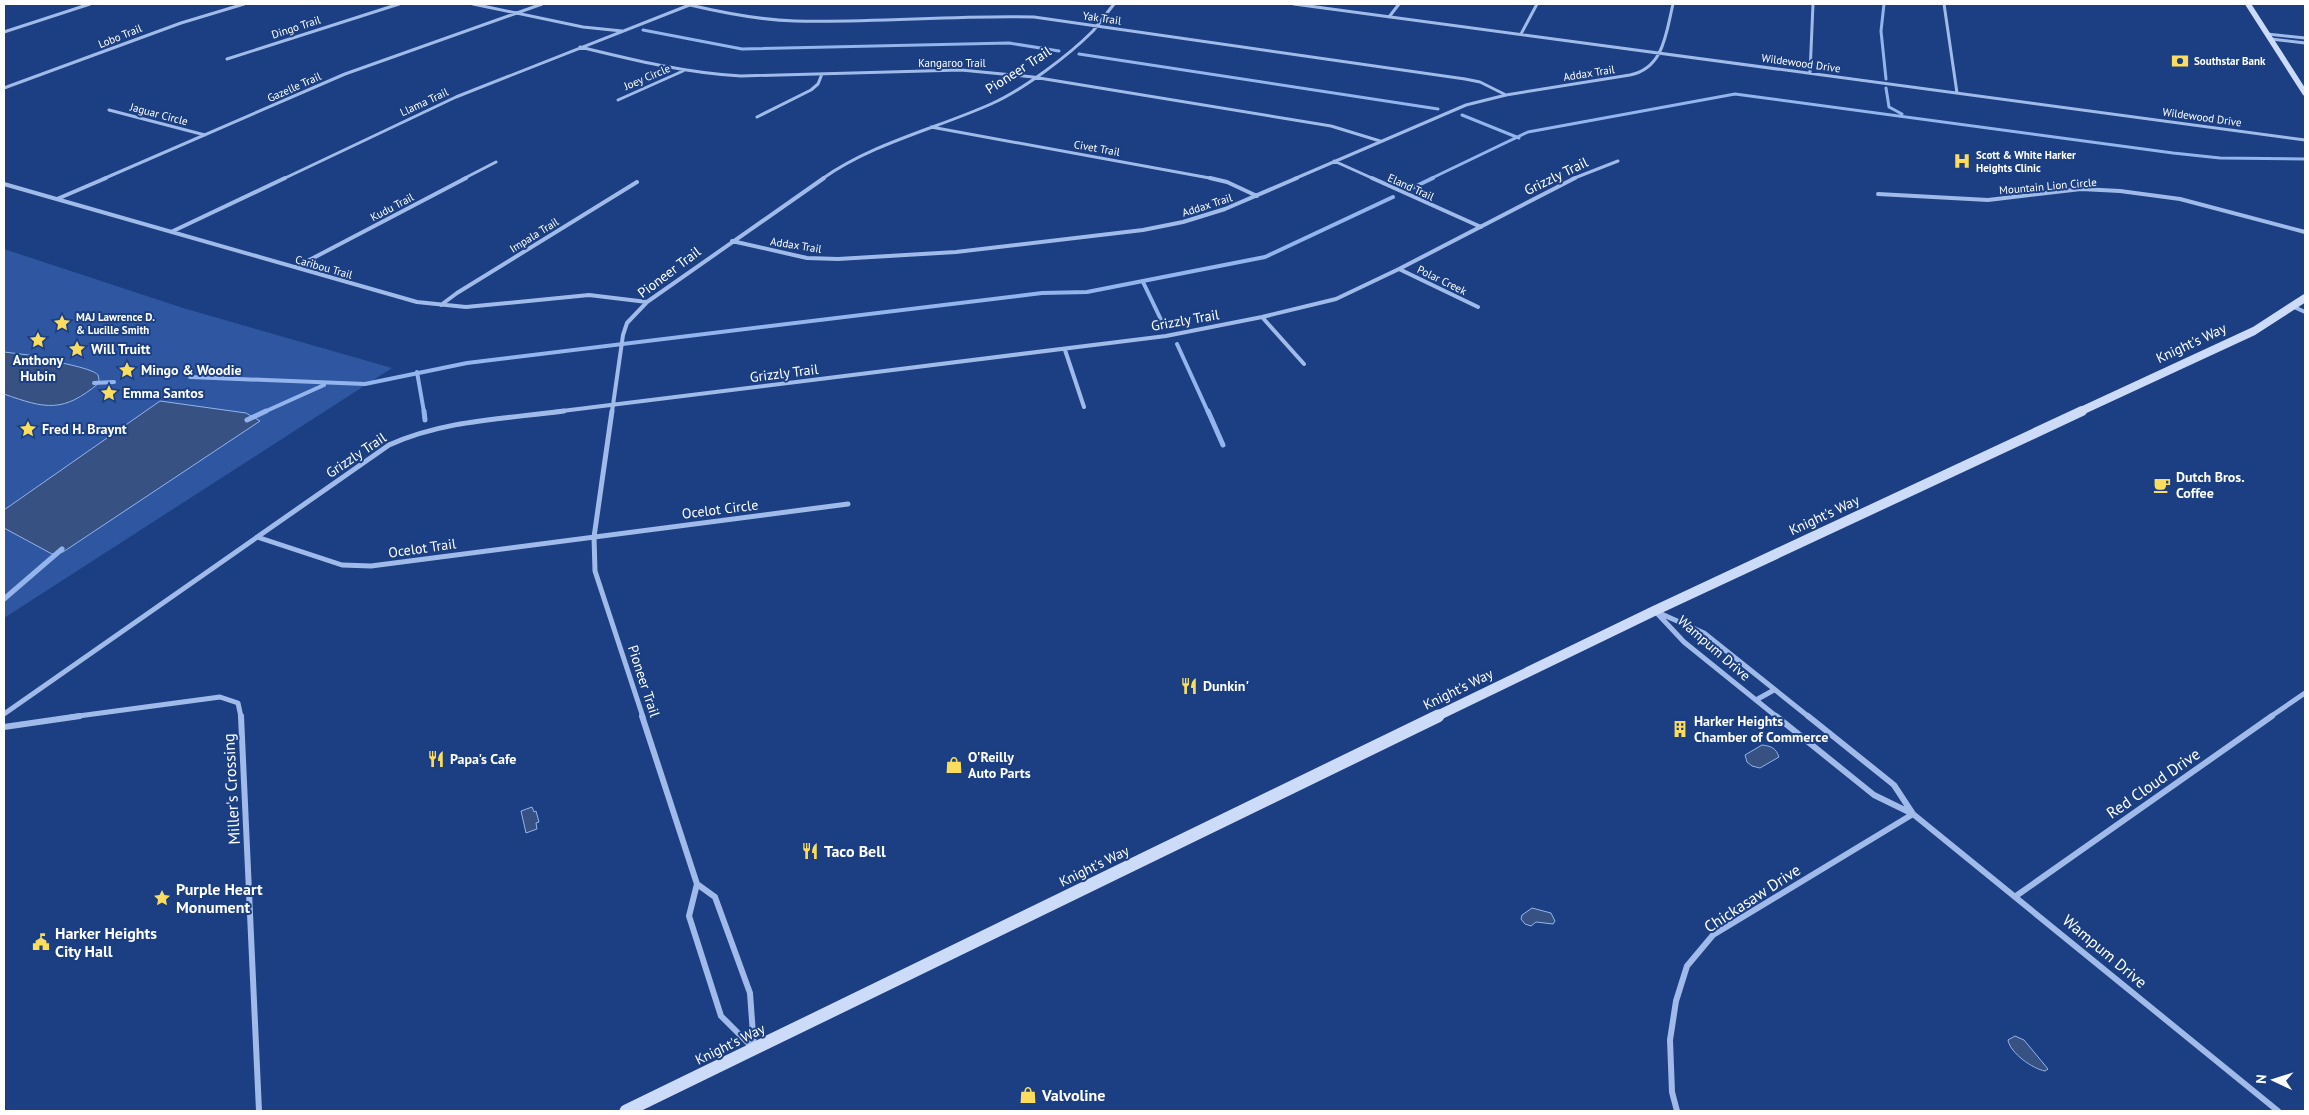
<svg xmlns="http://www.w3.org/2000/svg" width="2309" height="1115" font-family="'PT Sans',sans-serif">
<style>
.green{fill:#2f57a1}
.water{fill:#375183;stroke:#93b4ec}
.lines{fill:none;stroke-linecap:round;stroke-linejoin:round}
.stream-far2{stroke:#93b4ec;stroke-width:3}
.stream-far1{stroke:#93b4ec;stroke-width:4}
.stream{stroke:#93b4ec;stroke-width:5}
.street-far3{stroke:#a0bbea;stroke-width:3}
.street-far2{stroke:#a0bbea;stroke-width:4}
.street-far1{stroke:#a0bbea;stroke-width:5}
.street{stroke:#a0bbea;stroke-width:6}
.secondary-far3{stroke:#ccdbf8;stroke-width:5.5}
.secondary-far2{stroke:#ccdbf8;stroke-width:8}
.secondary-far1{stroke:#ccdbf8;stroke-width:10}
.secondary{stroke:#ccdbf8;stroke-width:13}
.labels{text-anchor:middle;stroke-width:4;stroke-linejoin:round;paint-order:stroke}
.far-street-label{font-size:11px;fill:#fff;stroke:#1b3f82}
.far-poi-label{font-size:11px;font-weight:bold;fill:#fff;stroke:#1b3f82;text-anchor:start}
.street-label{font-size:14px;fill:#fff;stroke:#1b3f82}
.poi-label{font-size:14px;font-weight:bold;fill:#fff;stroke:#1b3f82;text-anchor:start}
.near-street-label{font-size:16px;fill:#fff;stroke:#1b3f82}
.near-poi-label{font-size:16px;font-weight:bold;fill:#fff;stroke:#1b3f82;text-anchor:start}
</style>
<rect width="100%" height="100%" fill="#1b3f82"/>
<!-- green -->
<path class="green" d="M4,249l179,59 209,60 -388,250z"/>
<!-- water -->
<path class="water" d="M4,352l33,4 2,3c9,1 54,9 59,16 1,3 1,6 1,8 -36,30 -53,26 -95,11z
M160,401l86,12 14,8 -197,131 -11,2 -48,-26v-18z
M1762,745c9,1 14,3 17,12l-19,11 -8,-2 -5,-4 -2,-7z
M532,807l2,5 2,-1 3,11 -3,1 1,6 -11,4 -5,-22z
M1532,908l19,5 4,8 -2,3 -17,-2 -5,4 -6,-2 -4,-5 1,-4z
M2015,1036l9,4 24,29 -3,2c-12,-2 -35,-18 -37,-31z"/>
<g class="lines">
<!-- stream-far2 -->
<path class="stream-far2" d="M1884,4l-3,27 5,48
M643,30l99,19 267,-6 50,8
M1079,54l359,55
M1886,88l3,19 13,7
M1462,115l57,23
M1430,179l98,-47 207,-38 438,59 47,5 85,1"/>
<!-- stream-far1 -->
<path class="stream-far1" d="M1410,189l23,-11
M1143,282l21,44
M1177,344l31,68
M417,372l7,40
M190,377l175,7 102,-21 575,-70 45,-1 178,-35 128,-60
M94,383l20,-1
M264,412l60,-27"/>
<!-- stream -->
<path class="stream" d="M424,411l1,9
M1208,411l15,34
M247,420l19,-9
M4,599l58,-50"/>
<!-- street-far3 -->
<path class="street-far3" d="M473,4l110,23 39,4
M1294,4l1011,136
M1944,4l13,89
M690,5c34,8 69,15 105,16 80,2 159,-6 239,-4l431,62 15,3 26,13
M1389,17l10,-13
M4,32l86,-28
M1521,34l16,-30
M2267,34l38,4
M2271,39l34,4
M580,47c53,13 106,26 161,29l220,-6 72,7 298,49 49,15
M227,59l172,-55
M1810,73l3,-69
M4,88l177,-65 63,-19
M618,100l65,-29
M109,110l96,25
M757,117l54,-27 7,-6 4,-10
M931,127l284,52
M1334,161l40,18
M103,179l242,-105 197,-70
M283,179l173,-82 236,-93
M463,179l33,-17
M822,179c51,-36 113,-50 169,-75 32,-14 78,-49 102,-73 7,-9 14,-18 21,-27
M1294,179l172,-74 40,-10 124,-20c34,-7 36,-42 43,-71
M1572,179l46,-18"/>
<!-- street-far2 -->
<path class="street-far2" d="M1210,178l17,4 30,14
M1372,178l109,49
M4,184l413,118 49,5 123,-12 58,7
M1878,194l110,6 93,-11 39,2 60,8 125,33
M57,199l49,-21
M171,232l114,-54
M732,241l75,17 31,1 118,-7 187,-22 40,-8 42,-13 72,-31
M296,267l170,-89
M1399,269l79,38
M441,305l16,-12 180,-111
M2294,307l11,5
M1262,317l42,47
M1065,350l19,57
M554,412l612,-76 96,-19 74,-18 63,-30 176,-91
M612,412l11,-77 4,-12 20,-21 177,-124"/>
<!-- street-far1 -->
<path class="street-far1" d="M612,411l-18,126 1,34 48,146
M257,537l85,28 29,1 477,-62
M1655,611l29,31 93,75
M1657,612l47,21 105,84
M1756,700l18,-10
M4,714l385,-269c55,-25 115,-26 175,-34
M71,717l149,-20 18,6 3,14
M2270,717l35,-24"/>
<!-- street -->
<path class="street" d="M241,716l18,395
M642,716l55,168 -8,32 32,100 32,32
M1776,716l98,79 39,19 365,297
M1808,716l86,69 19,29
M4,727l76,-11
M697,884l18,13 35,96 4,55
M2016,896l256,-180
M1677,1111l-5,-19 -2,-52 6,-39 11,-35 26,-31 200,-121"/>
<!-- secondary-far3 -->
<path class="secondary-far3" d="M2248,4l57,89"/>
<!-- secondary-far2 -->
<path class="secondary-far2" d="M2079,412l175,-81 51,-33"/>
<!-- secondary-far1 -->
<path class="secondary-far1" d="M1435,717l219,-106 428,-200"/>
<!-- secondary -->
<path class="secondary" d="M626,1111l812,-395"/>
</g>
<!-- icons -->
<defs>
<g id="bank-bare" transform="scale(1.35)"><path d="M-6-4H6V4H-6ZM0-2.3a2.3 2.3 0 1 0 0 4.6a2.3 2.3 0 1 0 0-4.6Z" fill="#fbdc5d" stroke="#1b3f82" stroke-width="2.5" paint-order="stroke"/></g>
<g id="hospital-bare" transform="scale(1.35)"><path d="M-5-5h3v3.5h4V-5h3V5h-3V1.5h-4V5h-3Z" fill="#fbdc5d" stroke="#1b3f82" stroke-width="2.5" paint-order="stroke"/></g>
<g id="sight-bare" transform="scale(1.35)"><path d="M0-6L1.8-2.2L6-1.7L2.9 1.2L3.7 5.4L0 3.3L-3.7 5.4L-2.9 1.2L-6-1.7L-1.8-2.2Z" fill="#fbdc5d" stroke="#1b3f82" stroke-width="2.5" paint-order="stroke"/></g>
<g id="cafe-bare" transform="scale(1.35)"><path d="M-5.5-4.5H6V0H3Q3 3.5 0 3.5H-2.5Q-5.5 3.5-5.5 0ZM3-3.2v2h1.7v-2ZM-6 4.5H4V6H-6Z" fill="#fbdc5d" stroke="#1b3f82" stroke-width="2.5" paint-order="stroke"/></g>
<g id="restaurant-bare" transform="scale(1.35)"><path d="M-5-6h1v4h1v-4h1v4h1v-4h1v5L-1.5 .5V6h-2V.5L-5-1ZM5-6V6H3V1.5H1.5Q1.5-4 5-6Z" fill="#fbdc5d" stroke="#1b3f82" stroke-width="2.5" paint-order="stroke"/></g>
<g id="building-bare" transform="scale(1.35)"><path d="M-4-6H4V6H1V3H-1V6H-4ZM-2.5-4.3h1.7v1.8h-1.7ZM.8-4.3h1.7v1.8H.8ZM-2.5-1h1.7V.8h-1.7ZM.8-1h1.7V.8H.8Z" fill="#fbdc5d" stroke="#1b3f82" stroke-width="2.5" paint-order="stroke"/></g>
<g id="shop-bare" transform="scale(1.35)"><path d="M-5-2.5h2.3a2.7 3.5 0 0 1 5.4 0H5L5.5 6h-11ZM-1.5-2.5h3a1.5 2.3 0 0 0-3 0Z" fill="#fbdc5d" stroke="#1b3f82" stroke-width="2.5" paint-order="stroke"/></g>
<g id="civic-bare" transform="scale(1.35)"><path d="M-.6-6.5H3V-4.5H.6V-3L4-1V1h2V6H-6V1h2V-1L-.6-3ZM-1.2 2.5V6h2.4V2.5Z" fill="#fbdc5d" stroke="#1b3f82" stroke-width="2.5" paint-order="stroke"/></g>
</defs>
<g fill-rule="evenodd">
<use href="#bank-bare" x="2180" y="61"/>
<use href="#hospital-bare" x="1962" y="161"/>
<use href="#sight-bare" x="62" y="323"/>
<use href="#sight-bare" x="38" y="340"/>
<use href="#sight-bare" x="77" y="349"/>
<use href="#sight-bare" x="127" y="370"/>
<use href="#sight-bare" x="109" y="393"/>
<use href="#sight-bare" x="28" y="429"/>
<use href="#cafe-bare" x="2162" y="485"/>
<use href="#restaurant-bare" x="1189" y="686"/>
<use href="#building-bare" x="1680" y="729"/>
<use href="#restaurant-bare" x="436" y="759"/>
<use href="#shop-bare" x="954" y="765"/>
<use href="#restaurant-bare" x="810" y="851"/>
<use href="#sight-bare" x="162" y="898"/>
<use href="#civic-bare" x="41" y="942"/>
<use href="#shop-bare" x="1028" y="1095"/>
</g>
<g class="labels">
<!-- far-street labels -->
<g class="far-street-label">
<text transform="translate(1102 18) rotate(8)" y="4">Yak Trail</text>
<text transform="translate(296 27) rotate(-18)" y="4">Dingo Trail</text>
<text transform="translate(120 36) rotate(-22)" y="4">Lobo Trail</text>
<text x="952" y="67">Kangaroo Trail</text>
<text transform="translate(1801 63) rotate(8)" y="4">Wildewood Drive</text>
<text transform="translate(1589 73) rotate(-9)" y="4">Addax Trail</text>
<text transform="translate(647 77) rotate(-23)" y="4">Joey Circle</text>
<text transform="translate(294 87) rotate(-24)" y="4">Gazelle Trail</text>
<text transform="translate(424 102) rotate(-25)" y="4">Llama Trail</text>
<text transform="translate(159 114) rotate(15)" y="4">Jaguar Circle</text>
<text transform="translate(2202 117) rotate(8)" y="4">Wildewood Drive</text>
<text transform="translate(1097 148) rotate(10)" y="4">Civet Trail</text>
<text transform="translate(2048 186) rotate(-5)" y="4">Mountain Lion Circle</text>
<text transform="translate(1411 187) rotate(24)" y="4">Eland Trail</text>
<text transform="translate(1207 205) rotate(-18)" y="4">Addax Trail</text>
<text transform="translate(392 207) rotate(-28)" y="4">Kudu Trail</text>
<text transform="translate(534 235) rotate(-32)" y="4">Impala Trail</text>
<text transform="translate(796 245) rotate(9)" y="4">Addax Trail</text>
<text transform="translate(324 267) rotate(16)" y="4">Caribou Trail</text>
<text transform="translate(1442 280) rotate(26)" y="4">Polar Creek</text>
</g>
<!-- far-poi labels -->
<g class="far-poi-label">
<text x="2194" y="65">Southstar Bank</text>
<text x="1976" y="159">Scott &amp; White Harker<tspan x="1976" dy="13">Heights Clinic</tspan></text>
<text x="76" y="321">MAJ Lawrence D.<tspan x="76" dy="13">&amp; Lucille Smith</tspan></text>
</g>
<!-- street labels -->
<g class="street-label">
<text transform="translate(1018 70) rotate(-33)" y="5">Pioneer Trail</text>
<text transform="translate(1556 176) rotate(-26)" y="5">Grizzly Trail</text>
<text transform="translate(669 272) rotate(-37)" y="5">Pioneer Trail</text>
<text transform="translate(1185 320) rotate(-10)" y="5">Grizzly Trail</text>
<text transform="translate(2191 343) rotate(-25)" y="5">Knight's Way</text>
<text transform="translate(784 373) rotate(-7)" y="5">Grizzly Trail</text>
<text transform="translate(356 455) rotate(-34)" y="5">Grizzly Trail</text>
<text transform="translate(720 509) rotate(-7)" y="5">Ocelot Circle</text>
<text transform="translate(1824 515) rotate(-25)" y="5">Knight's Way</text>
<text transform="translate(422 548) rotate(-8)" y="5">Ocelot Trail</text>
<text transform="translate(1714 648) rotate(41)" y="5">Wampum Drive</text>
<text transform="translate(644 681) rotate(72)" y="5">Pioneer Trail</text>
<text transform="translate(1458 689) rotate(-26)" y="5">Knight's Way</text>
<text transform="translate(1094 866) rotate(-26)" y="5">Knight's Way</text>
<text transform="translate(730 1044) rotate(-26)" y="5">Knight's Way</text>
</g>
<!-- poi labels -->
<g class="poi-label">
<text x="91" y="354">Will Truitt</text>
<text x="38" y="365" text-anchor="middle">Anthony<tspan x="38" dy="16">Hubin</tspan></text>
<text x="141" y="375">Mingo &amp; Woodie</text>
<text x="123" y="398">Emma Santos</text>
<text x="42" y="434">Fred H. Braynt</text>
<text x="2176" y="482">Dutch Bros.<tspan x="2176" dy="16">Coffee</tspan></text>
<text x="1203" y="691">Dunkin'</text>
<text x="1694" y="726">Harker Heights<tspan x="1694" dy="16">Chamber of Commerce</tspan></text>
<text x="968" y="762">O'Reilly<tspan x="968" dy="16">Auto Parts</tspan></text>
<text x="450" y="764">Papa's Cafe</text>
</g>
<!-- near-street labels -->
<g class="near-street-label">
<text transform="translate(2153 783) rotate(-35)" y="6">Red Cloud Drive</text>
<text transform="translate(231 789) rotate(-93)" y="6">Miller's Crossing</text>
<text transform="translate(1752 898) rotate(-33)" y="6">Chickasaw Drive</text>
<text transform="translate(2105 951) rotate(40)" y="6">Wampum Drive</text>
</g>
<!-- near-poi labels -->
<g class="near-poi-label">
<text x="824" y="857">Taco Bell</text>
<text x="176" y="895">Purple Heart<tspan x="176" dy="18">Monument</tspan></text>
<text x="55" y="939">Harker Heights<tspan x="55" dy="18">City Hall</tspan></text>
<text x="1042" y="1101">Valvoline</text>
</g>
</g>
<!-- border -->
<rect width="2309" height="1115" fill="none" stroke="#ffffff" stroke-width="10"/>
<!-- north arrow -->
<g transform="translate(2274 1080) rotate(274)" stroke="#1b3f82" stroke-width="4" paint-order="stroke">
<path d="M0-4L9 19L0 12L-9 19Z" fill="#ffffff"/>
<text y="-8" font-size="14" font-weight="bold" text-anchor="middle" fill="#ffffff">N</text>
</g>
</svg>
